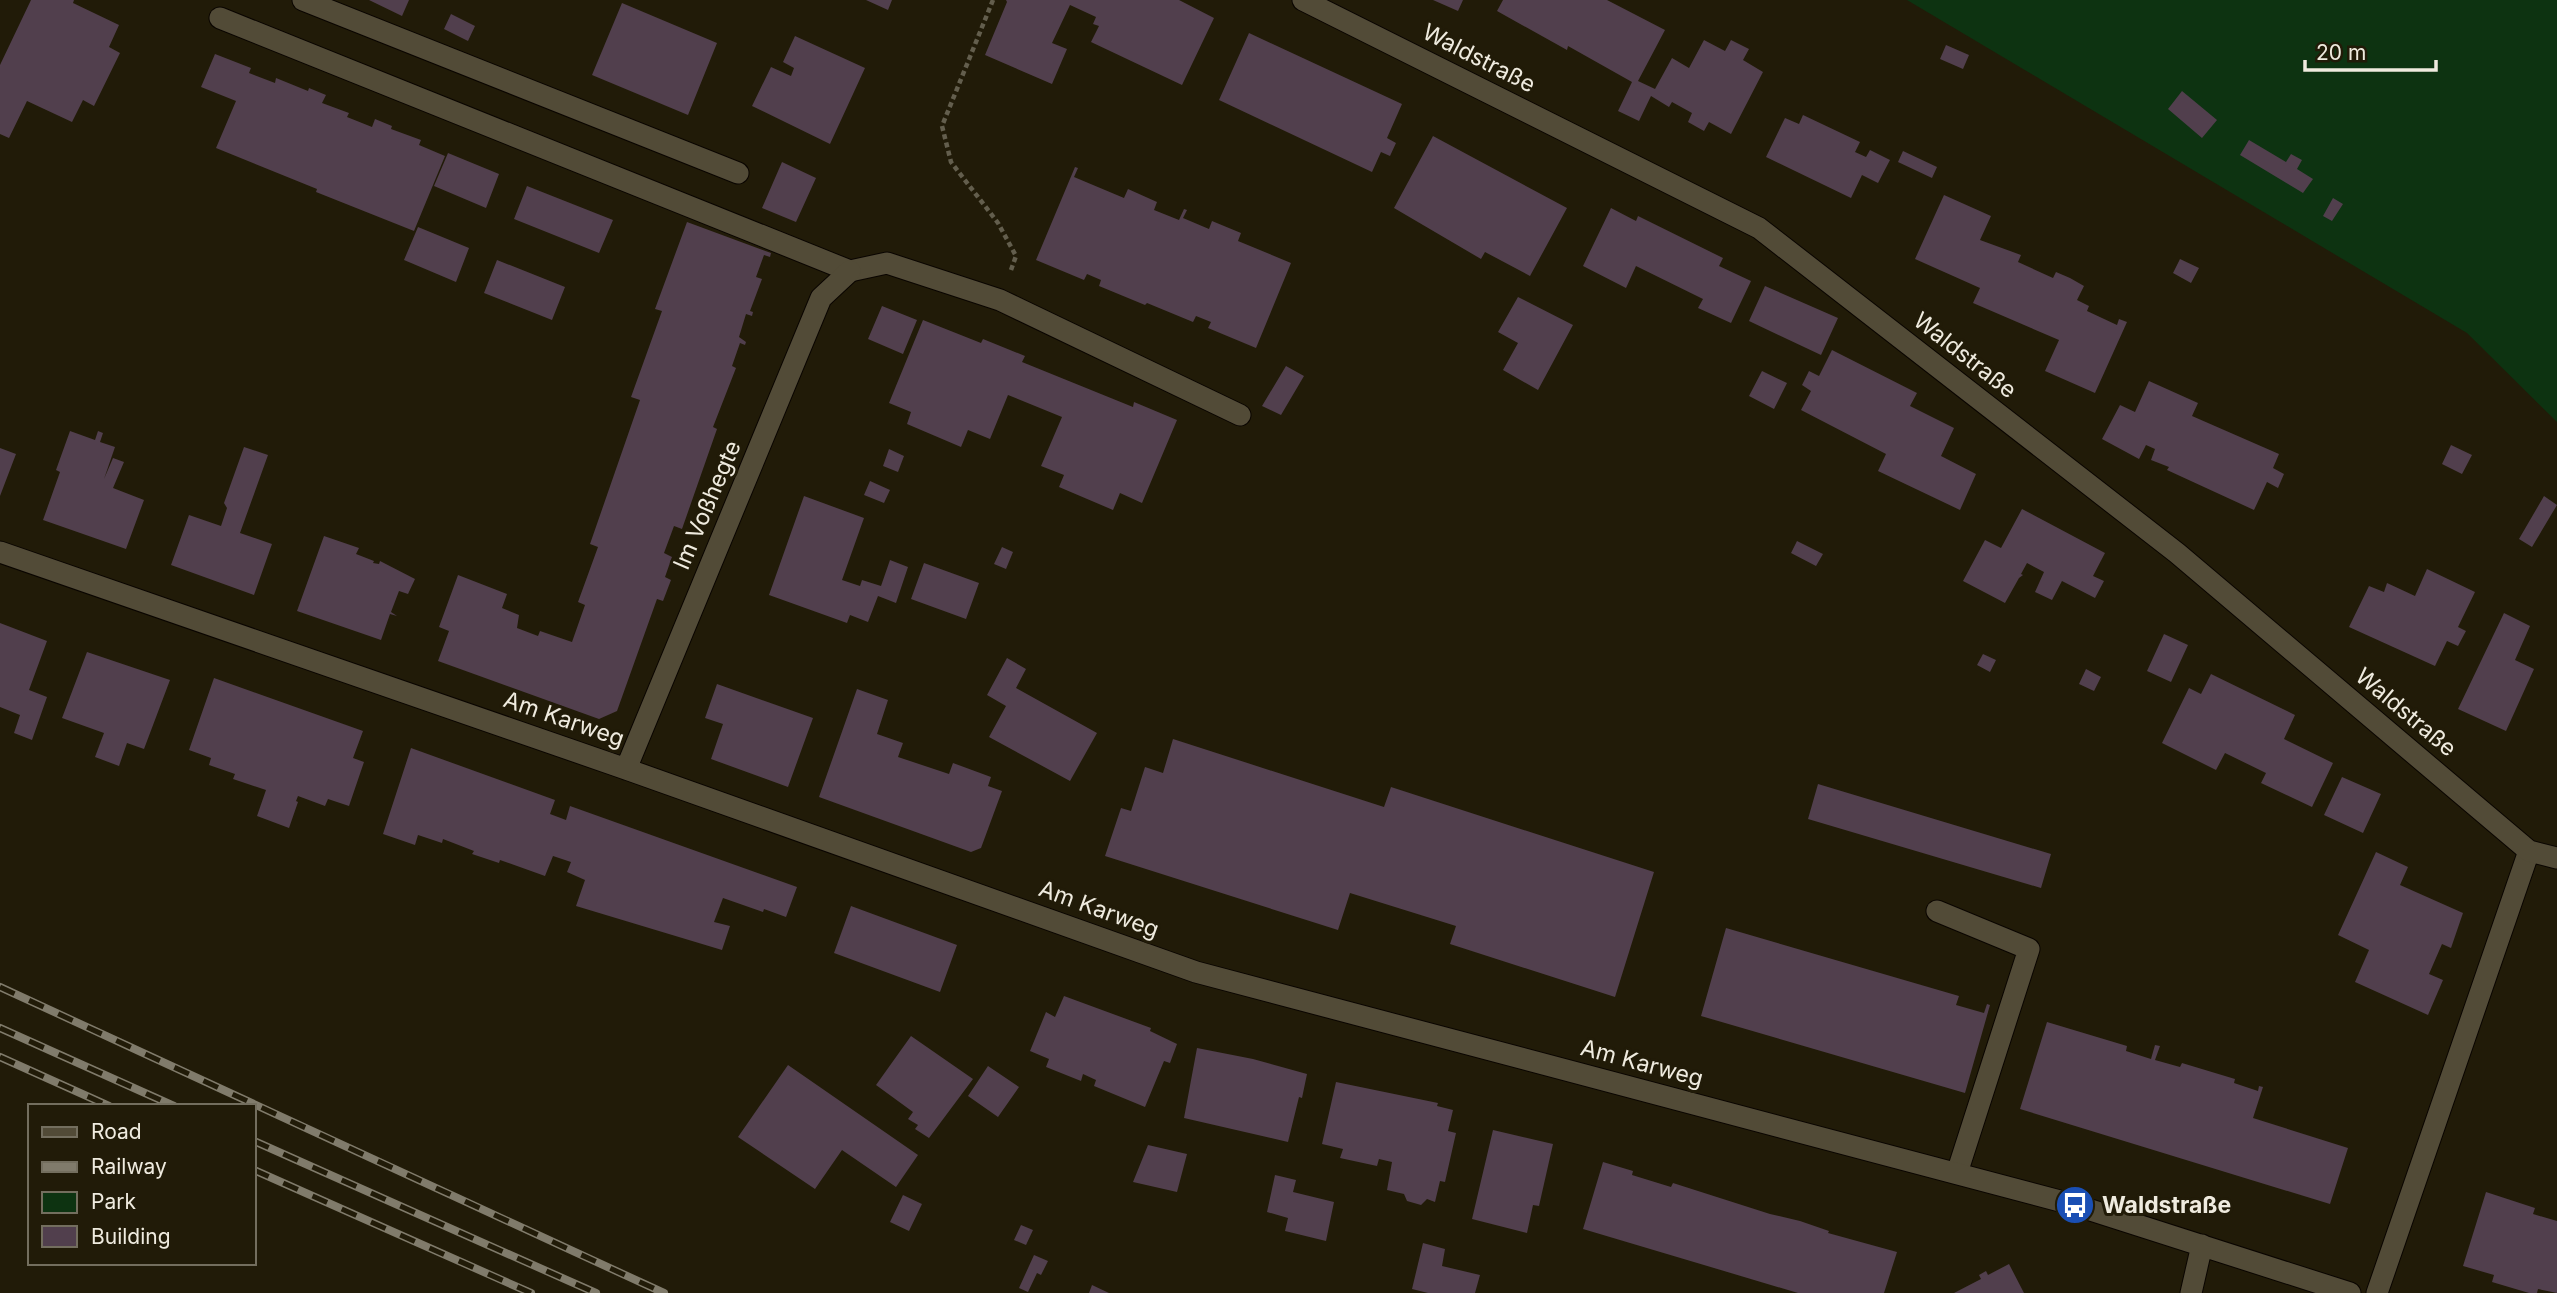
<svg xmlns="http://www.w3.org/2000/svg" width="2557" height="1293" font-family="Inter,sans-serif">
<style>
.green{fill:#0d3311}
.building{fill:#513f4d}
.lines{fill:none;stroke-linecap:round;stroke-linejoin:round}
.lane-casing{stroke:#0a0500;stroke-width:23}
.street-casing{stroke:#0a0500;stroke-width:23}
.path{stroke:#635e4d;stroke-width:4.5;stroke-dasharray:5 3.5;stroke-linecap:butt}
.lane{stroke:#524b37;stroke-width:21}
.street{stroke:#524b37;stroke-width:21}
.rail-casing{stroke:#807b6b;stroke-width:8}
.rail{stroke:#211b08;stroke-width:5;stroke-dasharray:16;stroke-linecap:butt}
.labels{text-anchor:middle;stroke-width:6;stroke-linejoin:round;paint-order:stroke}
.street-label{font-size:23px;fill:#efebdf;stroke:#211b08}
.poi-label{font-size:23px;font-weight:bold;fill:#efebdf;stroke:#211b08;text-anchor:start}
</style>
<rect width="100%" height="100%" fill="#211b08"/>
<!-- green -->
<path class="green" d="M1907,0h650v422l-90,-89z"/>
<!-- building -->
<path class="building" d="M31,0h43l-1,3 46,22 -10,22 11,6 -26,53 -11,-6 -11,22 -45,-21 -18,37 -9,-4v-69z
M369,0h40l-7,16z
M866,0h26l-4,10z
M1006,0h173l35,18 -32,67 -91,-43 8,-16 -6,-2 3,-7 -26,-12 -18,38 15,6 -15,35 -67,-29 22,-53z
M1433,0h30l-5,11z
M1503,0h104l58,30 -27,51 17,8 17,-31 17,10 15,-28 21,11 6,-11 18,9 -6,11 20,12 -32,62 -22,-12 -5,9 -16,-9 4,-9 -20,-11 -3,5 -18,-11 -12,25 -21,-10 14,-29 -64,-36 -1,4 -70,-39z
M622,3l95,40 -29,72 -96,-40z
M451,14l24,12 -7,15 -24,-12z
M1249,33l153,71 -15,34 9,5 -6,13 -9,-4 -9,20 -153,-72z
M795,36l70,32 -35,76 -78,-38 19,-39 20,9 3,-8 -11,-6z
M1946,45l23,10 -6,14 -23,-10z
M215,54l36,14 -2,5 26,10 1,-5 32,13 1,-3 17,7 -4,8 27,10 -2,4 25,10 3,-8 17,7 -1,3 30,11 -2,5 26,11 -31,75 -98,-39 1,-3 -101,-41 20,-47 -35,-14z
M2182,91l35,29 -15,18 -34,-29z
M1803,115l57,27 -5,10 11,5 4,-7 20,10 -12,23 -16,-8 -11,23 -85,-41 19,-39 14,6z
M1433,136l134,72 -37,68 -45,-24 -4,7 -87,-51z
M2249,140l37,22 5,-8 11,6 -5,9 16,10 -10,14 -63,-38z
M1903,151l34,16 -5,11 -34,-16z
M448,153l51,21 -13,34 -52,-22z
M782,162l34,16 -20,44 -34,-14z
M1075,167l3,1 -4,9 50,21 4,-9 29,13 -3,8 25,10 5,-11 3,1 -4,8 26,11 3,-8 29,12 -3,8 53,22 -35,85 -48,-20 3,-6 -15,-6 -3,6 -46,-19 -2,2 -46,-19 2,-6 -14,-6 -3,6 -48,-20z
M527,186l86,34 -14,33 -85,-34z
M1944,195l47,21 -11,24 41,15 -3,7 35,16 3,-6 14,6 14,8 -7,14 12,6 -2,5 30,14 2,-6 8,3 -32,71 -50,-22 14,-31 -86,-37 7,-15 -65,-29z
M2333,198l10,6 -11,17 -9,-5z
M1611,208l25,13 2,-5 85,42 -4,8 32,15 -20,42 -33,-15 5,-9 -67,-33 -10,22 -43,-22z
M687,222l84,31 -1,4 -6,-2 -8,22 6,2 -12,32 3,1 -1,4 -6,-2 -7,23 7,5 -1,3 -5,-2 -8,23 4,2 -23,59 4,2 -35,100 -8,-3 -10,27 8,4 -7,20 6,3 -8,21 -6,-2 -40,112 -18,8 -161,-58 11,-30 -10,-4 19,-52 49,19 -5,14 17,7 -2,13 21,8 2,-5 32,11 13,-37 -7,-3 20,-55 -8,-3 50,-144 -9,-3 31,-86 -7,-2z
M418,227l51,21 -13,34 -52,-22z
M2180,259l19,9 -8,15 -18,-10z
M497,260l68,27 -13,33 -68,-27z
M1765,286l73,32 -17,37 -72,-34z
M1518,297l55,28 -35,65 -35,-20 15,-27 -20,-11z
M882,306l35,14 -14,34 -35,-15z
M923,320l58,23 2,-4 42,17 -3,6 111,45 1,-5 43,18 -35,83 -22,-10 -7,17 -54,-23 5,-12 -23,-9 21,-49 -54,-22 -18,44 -22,-9 -7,17 -54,-23 4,-12 -22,-9z
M1832,350l85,43 -7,13 44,22 -13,28 35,18 -16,36 -82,-39 8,-17 -85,-44 10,-19 -9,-6 7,-14 10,5z
M1286,366l18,10 -23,39 -19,-9z
M1762,371l25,12 -13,26 -25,-13z
M2149,381l49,22 -6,13 87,38 -6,14 11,6 -6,14 -11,-6 -13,28 -87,-40 2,-3 -18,-7 4,-11 -9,-4 -7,14 -37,-20 18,-34 15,7z
M70,431l25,9 3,-9 5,2 -3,9 15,5 -11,32 9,-21 11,4 -11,26 31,12 -18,49 -83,-29 17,-48 -4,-2z
M2451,445l21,10 -10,19 -20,-10z
M244,447l24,8 -28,78 32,11 -18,51 -83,-30 18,-50 32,11 6,-18 -3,-5z
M0,448l16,6 -16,42z
M889,449l15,7 -6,16 -15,-6z
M870,481l20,9 -6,13 -20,-8z
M804,496l60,22 -22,62 18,6 2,-6 19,6 9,-26 18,7 -12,36 -18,-7 -10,26 -18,-7 -3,8 -78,-28z
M2544,496l13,9 -25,42 -13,-8z
M2022,509l83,44 -12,23 11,5 -9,17 -33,-17 -10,19 -17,-8 9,-20 -17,-9 -6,11 2,1 -4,3 -14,25 -42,-22 22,-41 16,8z
M324,536l35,12 -3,6 18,7 -1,2 6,1 1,-3 35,18 -7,15 -9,-3 -8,21 6,4 -7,-2 -9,26 -84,-29z
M1797,541l26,13 -7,12 -25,-13z
M1002,547l11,5 -7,17 -12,-5z
M924,563l55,20 -13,36 -55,-20z
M2427,569l48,23 -17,35 8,4 -8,15 -11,-5 -12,25 -86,-39 20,-41 15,6 3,-9 28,13z
M2504,613l26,13 -15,34 19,9 -28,62 -48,-22z
M0,623l47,18 -18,49 18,7 -15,43 -18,-7 6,-18 -20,-8z
M2164,634l24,11 -17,37 -24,-11z
M87,652l83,28 -26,69 -17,-6 -8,23 -24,-9 9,-24 -42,-15z
M1983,654l13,6 -6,12 -13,-7z
M1007,658l19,11 -10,19 81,45 -27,48 -81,-44 17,-31 -19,-11z
M2086,669l15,8 -7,14 -15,-7z
M2211,674l84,41 -11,24 49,24 -21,44 -51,-24 5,-10 -41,-20 -9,17 -54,-27 27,-55 12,6z
M214,678l149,53 -10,27 11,4 -15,44 -21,-7 -3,7 -27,-10 -2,5 2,1 -9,26 -32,-12 9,-26 -33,-11 2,-5 -26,-9 2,-7 -22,-8z
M717,684l96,34 -25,69 -77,-28 12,-35 -18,-6z
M857,689l31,11 -11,34 26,9 -5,14 51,17 4,-11 38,14 -3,9 14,5 -21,57 -10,4 -152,-55z
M1173,739l211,68 7,-20 263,85 -39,125 -165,-53 6,-18 -106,-33 -12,37 -233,-74 16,-48 10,3 14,-44 18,6z
M411,748l144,52 -5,14 16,6 4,-14 227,81 -11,30 -22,-8 -1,3 -40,-14 -9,24 16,4 -8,24 -146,-44 9,-26 -18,-8 4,-10 -18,-6 -8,20 -45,-16 -1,3 -27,-9 2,-3 -31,-12 -1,4 -24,-8 -3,10 -32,-11z
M2342,777l39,17 -18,39 -39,-18z
M1818,784l233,70 -10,34 -233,-69z
M2376,852l32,15 -8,18 63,28 -12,35 -9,-4 -13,30 14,6 -15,35 -73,-33 14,-32 -31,-15z
M851,906l106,39 -17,47 -106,-39z
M1726,928l233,68 -3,9 28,8 3,-9 3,1 -25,88 -264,-77z
M1064,996l87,32 -1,3 27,13 -7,19 -6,-2 -19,46 -51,-21 2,-6 -13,-6 -2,7 -35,-14 3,-8 -19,-8 16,-39 9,5z
M2047,1022l80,24 -1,5 25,8 4,-14 5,1 -5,14 25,7 2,-4 53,16 -1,4 24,8 1,-5 4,1 -10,31 95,30 -18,56 -310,-95z
M911,1036l62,43 -44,59 -14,-9 3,-4 -10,-6 5,-7 -37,-27z
M1197,1048l56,11 54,15 -5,24 -3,-1 -11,45 -104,-24z
M788,1065l130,90 -22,32 -54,-37 -27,39 -77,-52z
M988,1066l31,21 -21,30 -30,-21z
M1336,1082l102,21 -1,3 16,4 -5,21 8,2 -11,49 -5,-1 -5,21 -8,-3 -6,6 -14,-4 -3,-7 -17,-4 5,-28 -13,-3 -2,7 -37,-8 3,-9 -21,-5z
M1493,1130l60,14 -14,62 -6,-1 -6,28 -55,-14z
M1148,1145l39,9 -10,38 -44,-10z
M1603,1162l30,9 -1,4 39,12 2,-4 97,31 30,7 29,10 -1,2 69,19 -13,41h-86l-215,-64z
M1275,1175l21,5 -3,12 41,10 -8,39 -41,-10 3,-13 -21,-6z
M2486,1192l49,16 -2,6 24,7v72l-19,-4 -1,4h-8l-37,-11 2,-7 -31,-9z
M903,1195l19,9 -13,27 -19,-9z
M1021,1225l12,5 -7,15 -12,-5z
M1423,1243l22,6 -3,17 38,9 -5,18h-47l-16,-4z
M1034,1255l14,6 -7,14 -4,-2 -9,19 -9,-4z
M2009,1264l15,29h-70l27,-14 -2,-4 7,-4 2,4z
M1092,1285l17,8h-20z"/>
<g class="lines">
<!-- lane casing -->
<g class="lane-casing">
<path id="lane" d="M303,0l435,173
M220,18l630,253 37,-8 113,37 240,115
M1937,911l92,38 -72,224
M2377,1293l152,-442"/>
</g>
<!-- street casing -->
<g class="street-casing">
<path id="street" d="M1303,0l456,228 418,325 352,298 28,7
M0,552l626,217 570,203 879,233 275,88
M626,769l195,-471 29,-27
M2191,1293l11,-48"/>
</g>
<!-- path -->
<path class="path" d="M993,0l-51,126 9,36 47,61 18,33 -5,14"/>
<!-- lane -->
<use href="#lane" class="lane"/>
<!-- street -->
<use href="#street" class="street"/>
<!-- rail casing -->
<g class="rail-casing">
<path id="rail" d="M0,987l664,306
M0,1028l174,78
M0,1057l109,49
M254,1141l342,152
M254,1170l277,123"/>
</g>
<!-- rail -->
<use href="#rail" class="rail"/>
</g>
<!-- icons -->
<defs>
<g id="bus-disc" transform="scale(2.0125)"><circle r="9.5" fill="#1a4fb4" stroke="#211b08"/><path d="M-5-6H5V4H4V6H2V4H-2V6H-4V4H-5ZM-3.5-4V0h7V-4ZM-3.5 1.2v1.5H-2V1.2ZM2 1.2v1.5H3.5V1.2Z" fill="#fff"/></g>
</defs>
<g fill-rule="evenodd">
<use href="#bus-disc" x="2075" y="1205"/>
</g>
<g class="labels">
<!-- street labels -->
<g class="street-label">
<text transform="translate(1479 58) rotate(27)" y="8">Waldstraße</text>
<text transform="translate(1965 355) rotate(38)" y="8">Waldstraße</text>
<text transform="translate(707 505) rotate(-67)" y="8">Im Voßhegte</text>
<text transform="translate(2406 712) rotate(40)" y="8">Waldstraße</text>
<text transform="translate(564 719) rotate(19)" y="8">Am Karweg</text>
<text transform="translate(1099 909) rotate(20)" y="8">Am Karweg</text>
<text transform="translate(1642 1063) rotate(15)" y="8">Am Karweg</text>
</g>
<!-- poi labels -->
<g class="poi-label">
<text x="2102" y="1213">Waldstraße</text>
</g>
</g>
<!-- legend -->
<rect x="28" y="1104" width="228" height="161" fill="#211b08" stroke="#736e5e" stroke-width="2"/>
<rect x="42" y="1127" width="35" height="10" fill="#524b37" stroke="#736e5e" stroke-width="2"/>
<text x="91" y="1139" font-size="21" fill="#efebdf">Road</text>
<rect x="42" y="1162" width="35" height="10" fill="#807b6b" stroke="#736e5e" stroke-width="2"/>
<text x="91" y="1174" font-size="21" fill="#efebdf">Railway</text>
<rect x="42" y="1192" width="35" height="21" fill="#0d3311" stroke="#736e5e" stroke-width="2"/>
<text x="91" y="1209" font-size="21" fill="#efebdf">Park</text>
<rect x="42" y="1226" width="35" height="21" fill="#513f4d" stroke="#736e5e" stroke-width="2"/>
<text x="91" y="1244" font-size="21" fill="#efebdf">Building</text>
<!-- scale -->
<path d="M2305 60v10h131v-10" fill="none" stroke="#efebdf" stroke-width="3.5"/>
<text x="2316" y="60" font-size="21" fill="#efebdf" stroke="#211b08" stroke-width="5" paint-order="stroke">20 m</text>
</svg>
